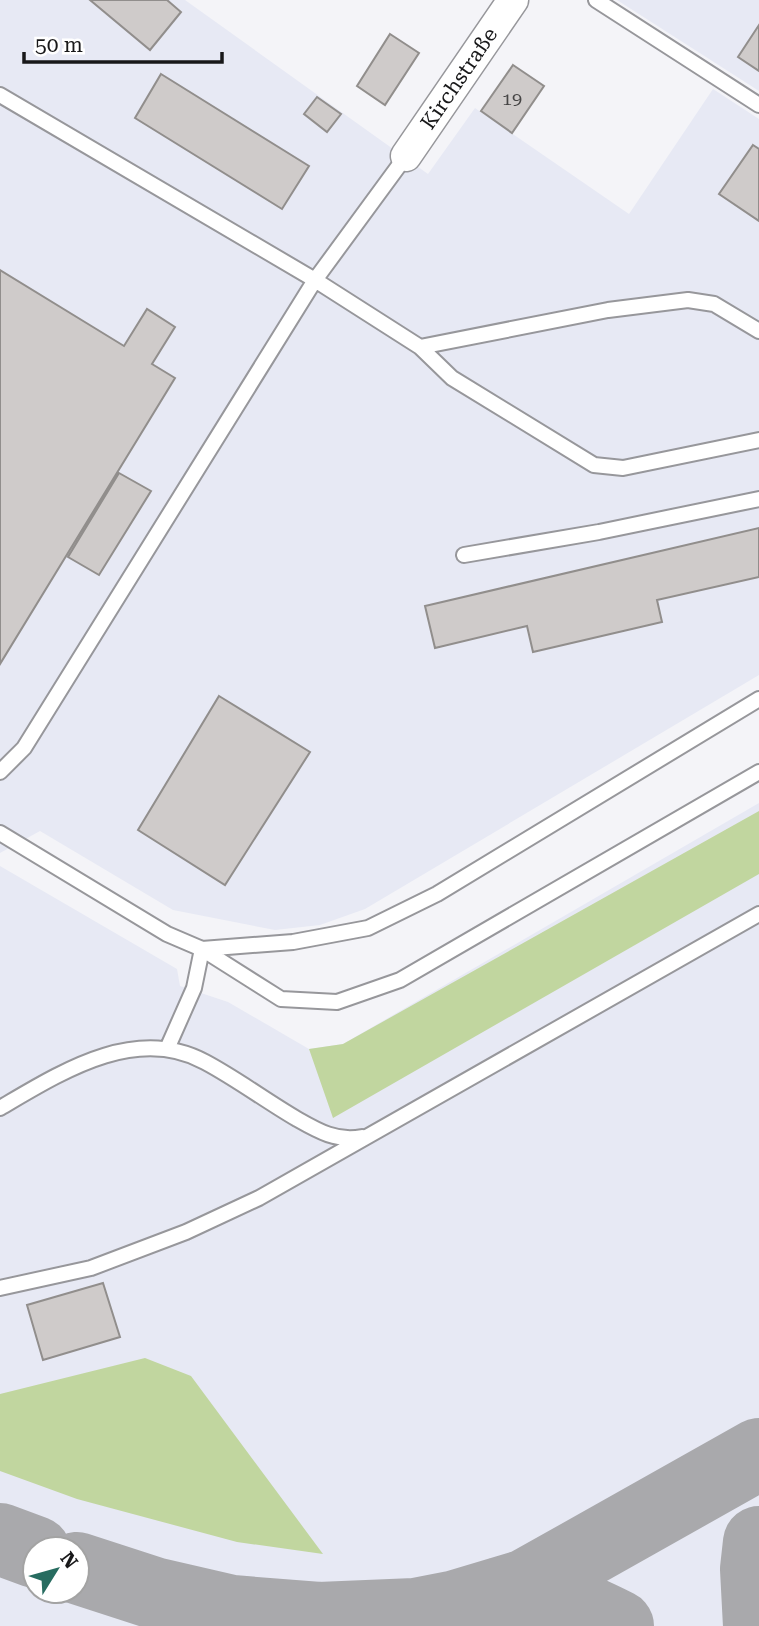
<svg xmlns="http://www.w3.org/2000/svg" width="759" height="1626" font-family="'Roboto Serif',serif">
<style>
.built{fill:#e7e9f4;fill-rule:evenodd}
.green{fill:#c1d69f}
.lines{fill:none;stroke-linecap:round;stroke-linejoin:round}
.taxiway{stroke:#a9a9ac;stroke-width:72}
.building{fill:#cfcbca;stroke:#918e8c;stroke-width:2}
.lane-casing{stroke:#97979b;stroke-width:18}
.street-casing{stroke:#97979b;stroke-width:33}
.lane{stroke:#fff;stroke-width:14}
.street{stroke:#fff;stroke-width:30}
.labels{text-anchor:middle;stroke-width:5;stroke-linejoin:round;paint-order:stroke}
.number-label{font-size:18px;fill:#464545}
.street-label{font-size:21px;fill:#181819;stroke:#fff}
</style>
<rect width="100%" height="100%" fill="#f4f4f8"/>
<!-- built -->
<path class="built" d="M0,0h185l243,174 47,-66 154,106 84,-125 46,30v556l-394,234 -45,16 -45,5 -102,-20 -133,-79 -40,22z
M617,0h142v91z
M759,803v823h-759v-760l177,103 3,17 48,16 81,47 34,-5zM35,1549h42v42h-42z"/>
<!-- green -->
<path class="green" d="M759,811v63l-426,244 -24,-69 34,-5z
M145,1358l46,18 132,178 -86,-12 -160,-43 -77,-28v-77z"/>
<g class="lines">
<!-- taxiway -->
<path class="taxiway" d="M0,1539l35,13
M77,1568l77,25 78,18 87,7 96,-4 41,-8 70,-21 233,-131
M499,1593c45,-3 79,13 119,33
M759,1626l-3,-57 3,-27"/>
</g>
<!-- building -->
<path class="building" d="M90,0h77l14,12 -31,38z
M759,25v46l-21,-14z
M390,34l29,19 -34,52 -28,-19z
M513,65l31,21 -32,47 -31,-22z
M161,74l148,92 -27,43 -147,-91z
M317,97l24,17 -14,18 -23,-18z
M753,145l6,4v72l-40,-27z
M0,270l124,76 23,-37 28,18 -23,37 23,14 -175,286z
M119,473l32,18 -52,84 -31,-18z
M759,528v49l-102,23 5,22 -129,30 -6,-26 -92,22 -10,-42z
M219,696l91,56 -85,133 -87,-55z
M103,1283l17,54 -77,23 -16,-55z"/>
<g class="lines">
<!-- lane casing -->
<g class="lane-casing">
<path id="lane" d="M596,0l163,105
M0,95l315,185 105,67 32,31 142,87 29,3 136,-28
M420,347l188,-37 80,-10 26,4 45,27
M464,555l135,-23 160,-33
M0,772l24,-24 291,-468 91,-124
M0,833l167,101 35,15 79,50 56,3 63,-22 359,-208
M202,949l91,-7 75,-14 69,-34 322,-195
M167,1049l27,-61 8,-39
M0,1108c60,-35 135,-84 205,-46 32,17 61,39 92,57 21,12 40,23 65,18
M0,1288l91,-20 95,-36 73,-34 500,-284"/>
</g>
<!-- street casing -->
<g class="street-casing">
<g id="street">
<path id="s1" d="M406,156l107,-156"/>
</g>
</g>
<!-- lane -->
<use href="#lane" class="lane"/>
<!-- street -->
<use href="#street" class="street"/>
</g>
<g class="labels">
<!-- number labels -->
<g class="number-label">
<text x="512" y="105">19</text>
</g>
<!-- street labels -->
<g class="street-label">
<text dy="7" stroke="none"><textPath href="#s1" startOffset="94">Kirchstraße</textPath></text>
</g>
</g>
<!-- north arrow -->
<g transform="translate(56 1570) rotate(53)"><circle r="33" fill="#ffffff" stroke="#a3a3a3" stroke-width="2"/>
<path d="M0-5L12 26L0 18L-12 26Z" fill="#276c60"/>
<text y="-10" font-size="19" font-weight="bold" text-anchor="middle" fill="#181819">N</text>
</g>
<!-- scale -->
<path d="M24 52v10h198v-10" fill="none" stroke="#181819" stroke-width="3.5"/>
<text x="35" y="52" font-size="21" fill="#181819" stroke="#ffffff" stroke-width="5" paint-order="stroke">50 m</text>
</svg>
